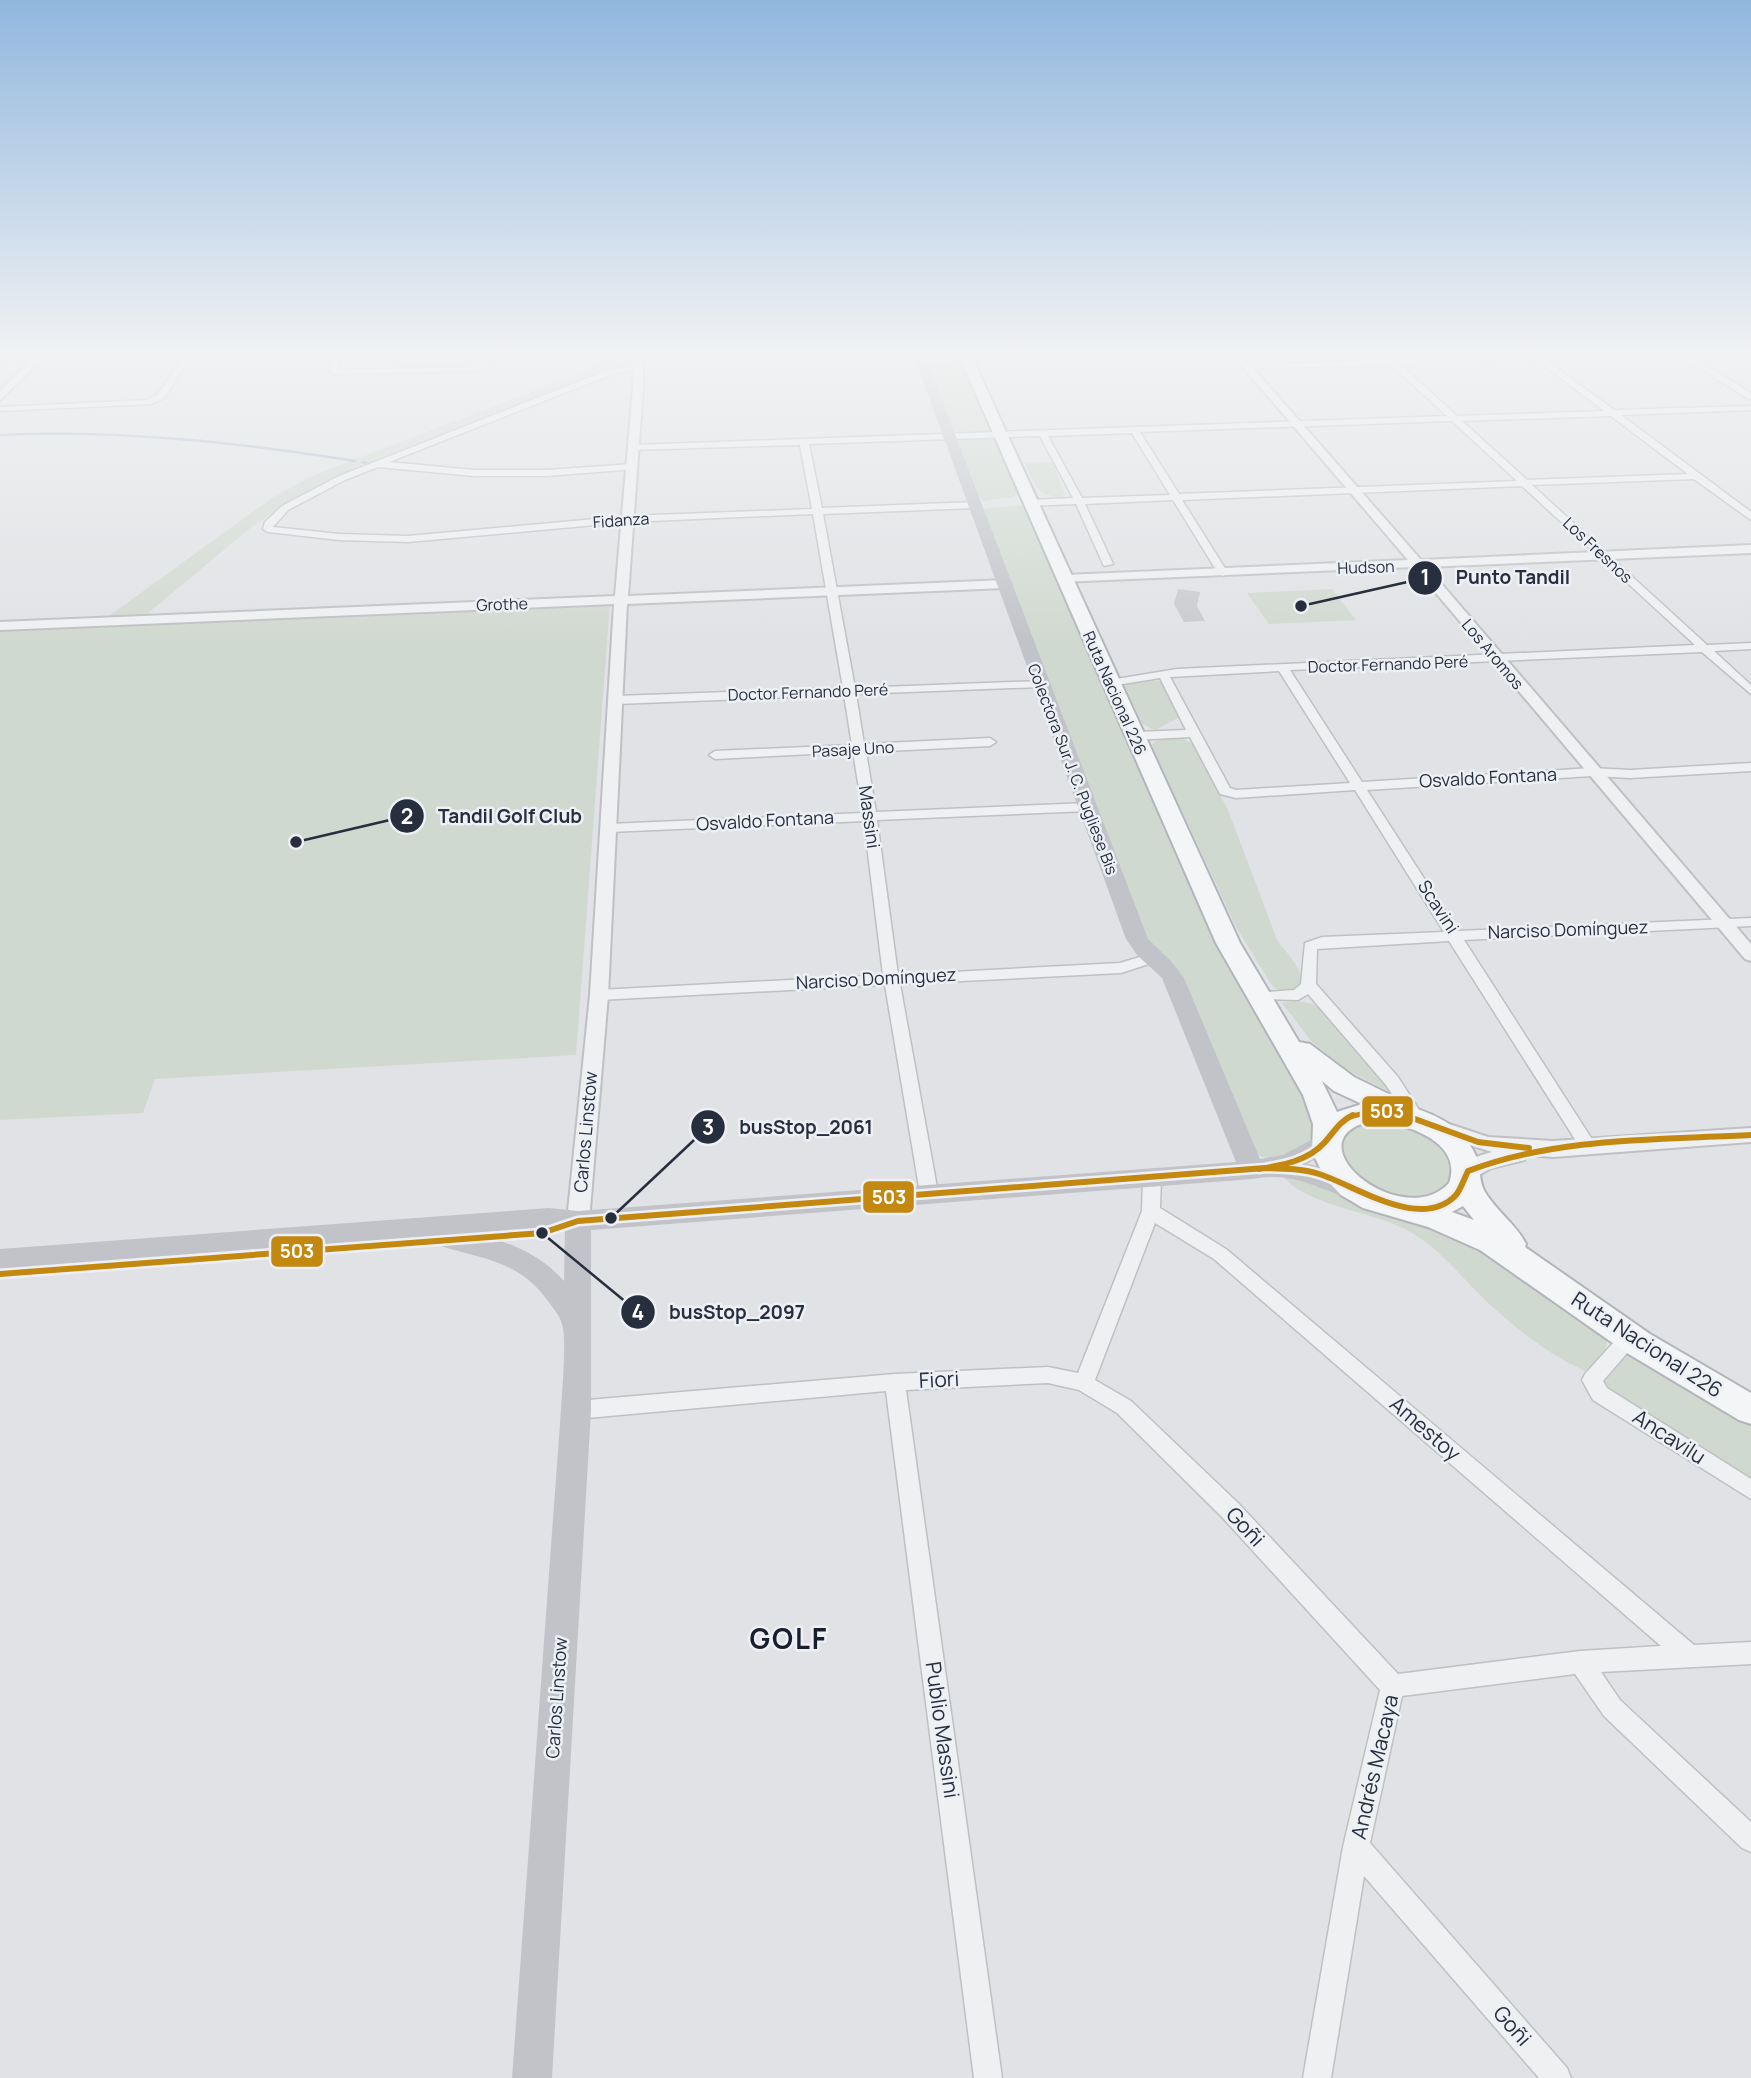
<svg xmlns="http://www.w3.org/2000/svg" width="1751" height="2078" font-family="Manrope,sans-serif">
<style>
.green{fill:#d0d9d0}
.lines{fill:none;stroke-linecap:round;stroke-linejoin:round}
.stream{stroke:#aebcd0;stroke-width:2.5}
.building{fill:#c8cacd}
.minor-casing{stroke:#bec0c3;stroke-width:3}
.tertiary-casing{stroke:#bec0c3;stroke-width:4}
.trunk-casing{stroke:#b2b5ba;stroke-width:4}
.minor{fill:#eff0f2;fill-rule:evenodd}
.tertiary{fill:#eff0f2;fill-rule:evenodd}
.secondary{fill:#c1c3c8;fill-rule:evenodd}
.trunk{fill:#f4f5f6;fill-rule:evenodd}
.bus-1-far1-casing{stroke:#edf0f5;stroke-width:10}
.bus-1-casing{stroke:#edf0f5;stroke-width:11}
.bus-1-far1{stroke:#c38810;stroke-width:5}
.bus-1{stroke:#c38810;stroke-width:6}
.labels{text-anchor:middle;stroke-width:5;stroke-linejoin:round;paint-order:stroke}
.far-street-label{font-size:16px;fill:#272e3e;stroke:#edf0f5}
.street-label{font-size:18px;fill:#272e3e;stroke:#edf0f5}
.near-street-label{font-size:21px;fill:#272e3e;stroke:#edf0f5}
.near-district-label{font-size:28px;font-weight:bold;letter-spacing:2px;fill:#1a1f2e;stroke:#edf0f5}
.leader{fill:none;stroke:#272e3e;stroke-width:2.5}
.callout-dot{fill:#272e3e;stroke:#edf0f5;stroke-width:2.5}
.mark-label{font-size:21px;text-anchor:middle;font-weight:bold;fill:#fff}
.callout-label{font-size:19px;text-anchor:middle;font-weight:bold;fill:#272e3e;stroke:#edf0f5;stroke-width:5;stroke-linejoin:round;paint-order:stroke}
.line-badge{stroke:#edf0f5;stroke-width:2.5}
.badge-label{font-size:19px;text-anchor:middle;font-weight:bold;fill:#fff}
</style>
<rect width="100%" height="100%" fill="#e0e2e5"/>
<!-- green -->
<path class="green" d="M604,353h18l-9,10 -26,15 -231,89 -63,31 -44,31 -108,90 -39,2 170,-123 40,-22 268,-103 17,-10z
M922,353h37l33,79 -40,1z
M984,437l10,2 25,53 -5,5 -31,4 -3,-3 -24,-59z
M1050,462l3,1 12,31 -3,3c-24,0 -29,-14 -37,-34z
M1023,505l129,292 94,202 12,20 31,36 27,69 -5,20c-21,14 -47,24 -64,1l-74,-183 -26,-18 -164,-435z
M1332,589l24,31 -87,4 -22,-31z
M610,603l-34,452 -421,24 -12,34 -143,7v-491z
M1132,681h30l18,36 -25,13 -13,-6 -17,-38z
M1163,737l19,1 11,6 35,66 50,132c8,9 35,38 17,48 -8,3 -15,1 -22,-3l-37,-60 -81,-174 -3,-9z
M1297,1001l16,3 14,8 67,82 -47,-24 -35,-28 -30,-39z
M1362,1119l53,5 39,33 -1,27 -28,17 -41,-3 -46,-36 1,-28z
M1283,1176h14l146,53 30,15 129,90 5,6 -2,11 -20,20c-33,-15 -61,-36 -88,-60 -29,-25 -50,-56 -83,-77 -31,-21 -110,-28 -131,-58z
M1637,1354l114,65v64l-141,-88 -6,-12 23,-28z"/>
<g class="lines">
<!-- stream -->
<path class="stream" d="M0,435c120,-5 237,7 355,26
M362,462l5,1"/>
</g>
<!-- building -->
<path class="building" d="M1178,589l22,3 -3,14 8,15 -21,1 -10,-18z"/>
<g class="lines">
<!-- minor casing -->
<g class="minor-casing">
<path id="minor" d="M77,353h84l-161,7v-4z
M186,353h8l-30,45 -12,6 -152,7v-4l147,-7 11,-6z
M335,353h8l-5,17 137,-3 6,-3 3,-11h8l-4,14 -12,4 -143,3 -4,-2z
M1379,353h9l7,7 292,-7 64,40v6h-3l-69,-44 -133,5 68,50 137,-4v4l-130,5 130,97v8l-57,-41 -162,6 175,160 44,-2v6l-37,2 37,34v9l-49,-42 -412,18 72,112 230,-14 38,2 121,-7v8l-121,7 -38,-2 -225,14 91,141 293,-13v8l-287,14 131,204 3,4 -3,4h-12l-134,-211 -132,8 -1,35 82,93 27,42 -2,4h-12l-25,-38 -78,-91 -10,6 -44,-1 -3,-3 3,-3 40,-3 7,-6 4,-41 17,-6 122,-5 -89,-142 -119,8 -16,-4 -30,-57 -55,3 -6,-4 6,-4 51,-2 -26,-52 -50,8 -6,-3 6,-3 67,-11 518,-24 -173,-159 -340,14 46,73 -5,3 -5,-3 -45,-73 -88,4 28,60 -9,2 -28,-62 -47,2 -5,-3 5,-3 44,-2 -33,-62 -231,8 13,64 153,-6 5,3 -5,3 -152,6 32,174 186,-7 6,3 -6,3 -185,7 8,50 126,-6 6,4 -6,4 -124,6 10,60 212,-9 6,4 -6,4 -211,9 21,155 222,-12 33,-10 7,5 -2,3 -37,12 -221,11 38,209 -3,5h-12l-3,-5 -35,-208 -286,15 -8,-5 8,-5 284,-15 -19,-154 -255,11 -7,-4 7,-4 254,-11 -10,-61 -138,7 -6,-4 6,-4 137,-6 -8,-50 -228,9 -6,-4 6,-4 227,-8 -30,-174 -185,8 -220,20 -69,-2 -71,-8 -5,-3 2,-7 17,-16 57,-30 269,-106 30,-5 3,4 -28,5 -224,88 85,8h73l86,-6 3,1v4l-89,7h-73l-96,-9 -33,13 -57,30 -15,17 66,7 69,2 220,-20 184,-7 -12,-64 -169,5 -1,-2 4,-3 813,-29 -56,-51 -144,4 -4,-2 4,-2 139,-5zM1537,360l67,51 -147,5 -57,-52zM1611,416l77,58 -161,6 -65,-59zM1452,421l65,60 -338,13 -39,-62zM1132,433l38,62 -88,3 -34,-62zM1279,671l71,112 -114,7 -6,-2 -60,-111z
M1152,1170l6,1 3,5 -1,32 66,41 468,396 57,-3v22l-150,8 19,28 131,122v30l-9,-4 -138,-132 -29,-42 -173,22 -32,147 197,225 4,10h-32l-175,-202 -33,202h-28l40,-231 37,-157 -158,-173 -105,-104 -38,-23 -31,-7 -142,7 96,688h-28l-88,-687 -310,28 -7,-3 -3,-6 3,-6 7,-3 319,-27 153,-7 30,6 64,-162 1,-35 3,-5zM1155,1223l59,36 447,387 -81,5 -182,23 -160,-171 -107,-102 -36,-21z
M1630,1330l7,2 3,6 -37,43 4,7 144,91v20l-158,-99 -11,-20 3,-6 38,-42z"/>
</g>
<!-- tertiary casing -->
<g class="tertiary-casing">
<path id="tertiary" d="M633,353h10v35l-15,208 377,-16 6,4 -6,4 -378,16 -19,391 -19,226 -3,6 -8,2 -8,-2 -3,-6 23,-226 24,-391 -614,26v-8l615,-26 18,-208z
M1231,353h9l181,207 330,-15v8l-324,14 324,377v17l-6,-2 -331,-392 -353,15v-6l4,-1 343,-15z
M37,355l8,2 -45,43v-9z
M1440,1121l48,16 65,4 198,-13v14l-198,15 -26,-2 -3,5 -33,8 -24,14 -7,-2 -4,-6c8,-14 21,-18 36,-22l-59,-19 -3,-5 3,-5z"/>
</g>
<!-- trunk casing -->
<g class="trunk-casing">
<path id="trunk" d="M958,353h12l270,590 59,99 11,2 44,33 51,25 2,4c30,8 60,23 71,55 3,11 1,21 7,31 11,19 31,32 41,52l-1,3 125,87 101,59v31l-12,-4 -112,-67 -147,-103 -52,-23 -65,-19 -22,-13 -16,-17 -13,-26 1,-28 -10,-29 -87,-152zM1322,1081l12,10 28,13 -25,8zM1374,1121c30,2 90,20 75,62 -43,46 -141,-27 -96,-55 5,-4 14,-5 21,-7zM1463,1206l11,14 -22,-8z"/>
</g>
<!-- minor -->
<use href="#minor" class="minor"/>
<!-- tertiary -->
<use href="#tertiary" class="tertiary"/>
<!-- secondary -->
<path class="secondary" d="M913,353h11l224,586 24,23 12,16 76,181 23,-4 43,-23 9,3 3,6 -3,6 -28,17c17,3 49,10 58,26l-4,7 -9,2c-37,-11 -58,-28 -100,-20l-661,51v180l-39,668h-40l49,-668c1,-18 6,-73 1,-86 -2,-8 -9,-16 -14,-23 -30,-41 -63,-41 -107,-55l-4,-7 1,-3 -438,33v-20l549,-41 29,3 658,-49 -74,-184 -25,-23 -11,-16zM549,1228l16,1 -1,52c-24,-27 -55,-39 -90,-48z"/>
<!-- trunk -->
<use href="#trunk" class="trunk"/>
<!-- bus-1-far1 casing -->
<g class="bus-1-far1-casing">
<path id="bus-1-far1" d="M1349,1117l24,-6 37,6"/>
</g>
<!-- bus-1 casing -->
<g class="bus-1-casing">
<path id="bus-1" d="M1404,1115l74,27 51,6
M1259,1169c24,-4 49,-8 66,-27 9,-10 15,-21 28,-27
M0,1274l542,-41 36,-12 687,-53c18,1 37,0 54,6 38,12 102,58 137,21 5,-6 8,-16 12,-24 90,-34 188,-31 283,-36"/>
</g>
<!-- bus-1-far1 -->
<use href="#bus-1-far1" class="bus-1-far1"/>
<!-- bus-1 -->
<use href="#bus-1" class="bus-1"/>
</g>
<!-- sky -->
<linearGradient id="sky" x2="0" y2="1"><stop stop-color="#91b7de"/><stop offset="0.55" stop-color="#f1f2f3"/><stop offset="1" stop-color="#f1f2f3" stop-opacity="0"/></linearGradient>
<rect width="1751" height="644" fill="url(#sky)"/>
<g class="labels">
<!-- far-street labels -->
<g class="far-street-label">
<text transform="translate(621 520) rotate(-4)" y="6">Fidanza</text>
<text transform="translate(1598 550) rotate(43)" y="6">Los Fresnos</text>
<text transform="translate(1366 567) rotate(-2)" y="6">Hudson</text>
<text transform="translate(502 604) rotate(-2)" y="6">Grothe</text>
<text transform="translate(1493 654) rotate(50)" y="6">Los Aromos</text>
<text transform="translate(1388 664) rotate(-2)" y="6">Doctor Fernando Peré</text>
<text transform="translate(808 692) rotate(-2)" y="6">Doctor Fernando Peré</text>
<text transform="translate(1115 693) rotate(66)" y="6">Ruta Nacional 226</text>
<text transform="translate(853 749) rotate(-3)" y="6">Pasaje Uno</text>
<text transform="translate(1073 769) rotate(69)" y="6">Colectora Sur J. C. Pugliese Bis</text>
</g>
<!-- street labels -->
<g class="street-label">
<text transform="translate(1488 778) rotate(-3)" y="6">Osvaldo Fontana</text>
<text transform="translate(869 817) rotate(82)" y="6">Massini</text>
<text transform="translate(765 821) rotate(-3)" y="6">Osvaldo Fontana</text>
<text transform="translate(1438 907) rotate(57)" y="6">Scavini</text>
<text transform="translate(1568 930) rotate(-2)" y="6">Narciso Domínguez</text>
<text transform="translate(876 979) rotate(-3)" y="6">Narciso Domínguez</text>
<text transform="translate(586 1132) rotate(-85)" y="6">Carlos Linstow</text>
<text transform="translate(557 1698) rotate(-86)" y="6">Carlos Linstow</text>
</g>
<!-- near-street labels -->
<g class="near-street-label">
<text transform="translate(1647 1345) rotate(33)" y="7">Ruta Nacional 226</text>
<text transform="translate(939 1380) rotate(-3)" y="7">Fiori</text>
<text transform="translate(1425 1429) rotate(41)" y="7">Amestoy</text>
<text transform="translate(1669 1437) rotate(33)" y="7">Ancavilu</text>
<text transform="translate(1245 1527) rotate(47)" y="7">Goñi</text>
<text transform="translate(942 1730) rotate(82)" y="7">Publio Massini</text>
<text transform="translate(1375 1767) rotate(-77)" y="7">Andrés Macaya</text>
<text transform="translate(1512 2026) rotate(49)" y="7">Goñi</text>
</g>
<!-- near-district labels -->
<g class="near-district-label">
<text x="789" y="1649">GOLF</text>
</g>
</g>
<!-- callouts -->
<path class="leader" d="M1301 606L1425 578M296 842L407 816M611 1218L708 1127M542 1233L638 1312"/>
<g class="callout-dot">
<circle cx="1301" cy="606" r="7"/>
<circle cx="296" cy="842" r="7"/>
<circle cx="611" cy="1218" r="7"/>
<circle cx="542" cy="1233" r="7"/>
<circle cx="1425" cy="578" r="18"/>
<circle cx="407" cy="816" r="18"/>
<circle cx="708" cy="1127" r="18"/>
<circle cx="638" cy="1312" r="18"/>
</g>
<g class="mark-label">
<text x="1425" y="585">1</text>
<text x="407" y="824">2</text>
<text x="708" y="1135">3</text>
<text x="638" y="1320">4</text>
</g>
<g class="callout-label">
<text x="1513" y="584">Punto Tandil</text>
<text x="510" y="823">Tandil Golf Club</text>
<text x="806" y="1134">busStop_2061</text>
<text x="737" y="1319">busStop_2097</text>
</g>
<g class="line-badge">
<rect x="1361" y="1095" width="53" height="33" rx="7" fill="#c38810"/>
<rect x="862" y="1180" width="53" height="34" rx="7" fill="#c38810"/>
<rect x="270" y="1235" width="54" height="33" rx="7" fill="#c38810"/>
</g>
<g class="badge-label">
<text x="1387" y="1118">503</text>
<text x="889" y="1204">503</text>
<text x="297" y="1258">503</text>
</g>
</svg>
